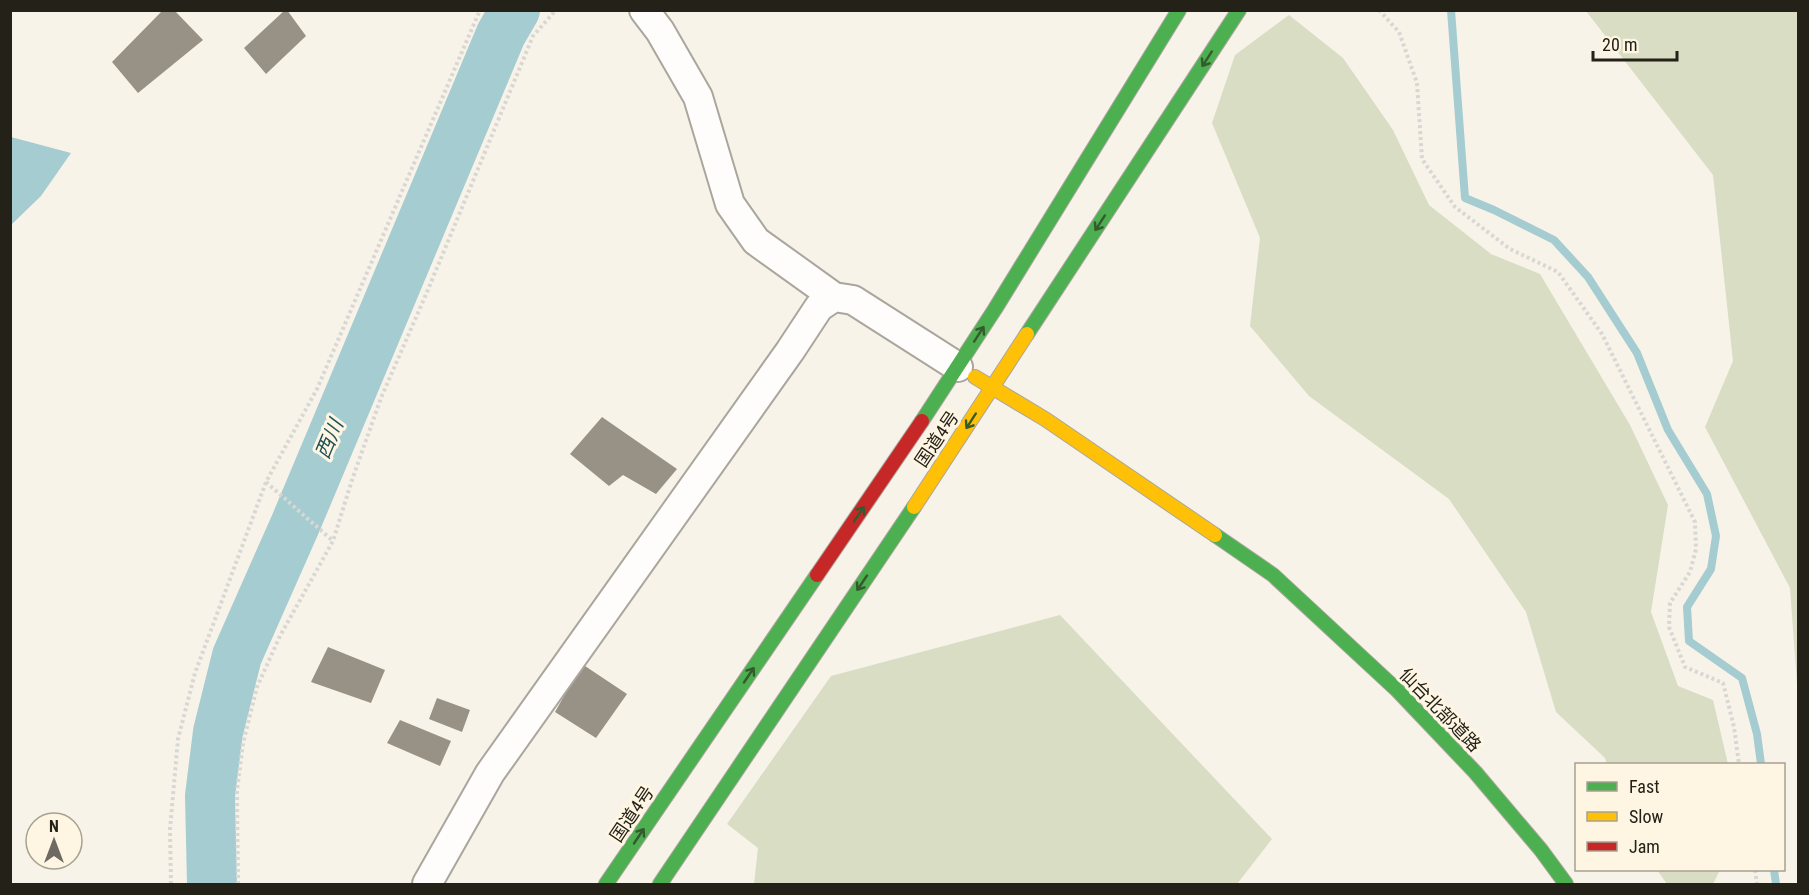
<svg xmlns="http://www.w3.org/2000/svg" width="1809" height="895" font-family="'Roboto Condensed','Noto Sans JP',sans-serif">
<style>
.green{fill:#d8ddc3}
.water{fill:#a5ccd0}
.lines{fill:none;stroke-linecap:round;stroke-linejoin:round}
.stream{stroke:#a5ccd0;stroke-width:8}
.river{stroke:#a5ccd0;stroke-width:50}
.building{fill:#979285}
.street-casing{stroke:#aaa69e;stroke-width:32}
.fast-casing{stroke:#aaa69e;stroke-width:16}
.slow-casing{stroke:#aaa69e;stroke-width:16}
.jam-casing{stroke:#aaa69e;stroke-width:16}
.path{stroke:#d8d7d4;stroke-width:4;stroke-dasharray:3 3;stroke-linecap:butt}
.street{stroke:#fefdfc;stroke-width:28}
.fast{stroke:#4caf50;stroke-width:14}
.slow{stroke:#ffc107;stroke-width:14}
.jam{stroke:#c62828;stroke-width:14}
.oneway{stroke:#345a2e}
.labels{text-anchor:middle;stroke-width:6;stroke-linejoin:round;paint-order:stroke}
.street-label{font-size:18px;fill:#242118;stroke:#fef6e3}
.water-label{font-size:20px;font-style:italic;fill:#20525a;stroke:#fef6e3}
</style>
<rect width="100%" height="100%" fill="#f8f3e9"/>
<!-- green -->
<path class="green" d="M1586,11h212v687l-8,-110 -85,-161 28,-66 -20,-186z
M1289,15l54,43 50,72 36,75 62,49 49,20 90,151 38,80 -17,107 27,74 35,14 15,64h-121l-2,-6 -49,-46 -30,-100 -77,-113 -140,-103 -59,-70 10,-88 -48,-115 23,-68z
M1060,615l212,224 -35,45h-483l4,-36 -31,-24 104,-148z
M1657,870h63l-7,14h-46z"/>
<!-- water -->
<path class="water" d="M11,137l60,16 -30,43 -30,29z"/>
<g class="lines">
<!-- stream -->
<path class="stream" d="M1451,10l14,188 29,12 60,30 34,37 49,76 31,77 39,64 9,42 -5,33 -24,38 2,34 53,37 15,56 4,30
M1774,870l2,14"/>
<!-- river -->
<path class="river" d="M212,884l-2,-88 8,-64 19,-76 58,-131 206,-491 14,-24"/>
</g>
<!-- building -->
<path class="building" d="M163,10h11l29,30 -65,53 -26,-31z
M285,10h2l19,26 -40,38 -22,-26z
M602,417l75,52 -21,25 -33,-19 -14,11 -39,-32z
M328,647l57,23 -14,33 -60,-21z
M582,664l45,30 -31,44 -41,-26z
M437,698l33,12 -8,22 -33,-13z
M400,720l51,21 -11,25 -53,-23z"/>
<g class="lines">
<!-- street casing -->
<g class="street-casing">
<path id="street" d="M644,10l16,21 38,66 32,107 26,37 78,56
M427,884l63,-111 300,-422 29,-44 15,-10 19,3 105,67"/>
</g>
<!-- fast casing -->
<g class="fast-casing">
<path id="fast" d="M1027,334l212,-324
M922,421l73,-112 184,-299
M1215,535l58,40 124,115 78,82 66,78 25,34
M606,884l211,-309
M660,884l254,-377"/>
</g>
<!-- slow casing -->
<g class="slow-casing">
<path id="slow" d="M975,377l70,42 170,116
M914,507l113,-173"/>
</g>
<!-- jam casing -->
<g class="jam-casing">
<path id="jam" d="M817,575l105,-154"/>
</g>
<!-- path -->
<path class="path" d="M1379,10l20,22 18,51 5,76 33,48 55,42 48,23 44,62 93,188 1,27 -6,23 -20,31 -1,24 16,40 38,16 11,44 5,37
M266,482l67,59
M1755,870l2,14
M171,884l-1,-55 8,-90 17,-66 71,-191 51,-93 163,-379
M238,884l-1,-93 6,-48 14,-56 23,-51 53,-95 19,-61 29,-82 46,-106 106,-256 23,-26"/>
<!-- street -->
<use href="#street" class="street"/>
<!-- fast -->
<use href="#fast" class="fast"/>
<!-- slow -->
<use href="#slow" class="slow"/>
<!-- jam -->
<use href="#jam" class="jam"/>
</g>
<!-- one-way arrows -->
<defs><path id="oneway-shaft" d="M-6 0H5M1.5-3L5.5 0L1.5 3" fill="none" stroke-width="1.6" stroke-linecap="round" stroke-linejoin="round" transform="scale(1.5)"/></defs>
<g class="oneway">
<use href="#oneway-shaft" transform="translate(1207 59) rotate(123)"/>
<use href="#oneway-shaft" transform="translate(1100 223) rotate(123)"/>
<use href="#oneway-shaft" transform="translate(979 334) rotate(-57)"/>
<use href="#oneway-shaft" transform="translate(971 421) rotate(123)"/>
<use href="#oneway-shaft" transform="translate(859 514) rotate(-56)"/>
<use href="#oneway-shaft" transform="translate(862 583) rotate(124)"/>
<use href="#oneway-shaft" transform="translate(749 675) rotate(-56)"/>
<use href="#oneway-shaft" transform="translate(639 836) rotate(-56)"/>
</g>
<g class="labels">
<!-- street labels -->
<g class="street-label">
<text transform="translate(937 439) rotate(-56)" y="6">国道4号</text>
<text transform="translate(1440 710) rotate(46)" y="6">仙台北部道路</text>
<text transform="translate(632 814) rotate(-56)" y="6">国道4号</text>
</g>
<!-- water labels -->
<g class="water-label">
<text transform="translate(329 439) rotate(-67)" y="7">西川</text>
</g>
</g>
<!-- border -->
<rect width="1809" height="895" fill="none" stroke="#242118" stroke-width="24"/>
<!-- legend -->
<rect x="1575" y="763" width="210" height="108" fill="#fef6e3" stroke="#a7a192" stroke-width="1.5"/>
<rect x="1587" y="782" width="30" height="9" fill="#4caf50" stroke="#a7a192" stroke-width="1.5"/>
<text x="1629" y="793" font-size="18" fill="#242118">Fast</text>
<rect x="1587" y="812" width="30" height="9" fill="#ffc107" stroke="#a7a192" stroke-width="1.5"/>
<text x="1629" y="823" font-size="18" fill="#242118">Slow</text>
<rect x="1587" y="842" width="30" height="9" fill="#c62828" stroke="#a7a192" stroke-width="1.5"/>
<text x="1629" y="853" font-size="18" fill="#242118">Jam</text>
<!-- north arrow -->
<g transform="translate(54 841)"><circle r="28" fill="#fef6e3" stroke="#a7a192" stroke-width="1.5"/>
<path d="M0-4.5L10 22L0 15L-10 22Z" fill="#6e6a61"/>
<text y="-9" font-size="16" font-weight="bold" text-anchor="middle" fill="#242118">N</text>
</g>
<!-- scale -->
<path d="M1593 51v9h84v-9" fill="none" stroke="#242118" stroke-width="3"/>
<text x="1602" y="51" font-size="18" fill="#242118" stroke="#fef6e3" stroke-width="4.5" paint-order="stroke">20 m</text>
</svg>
